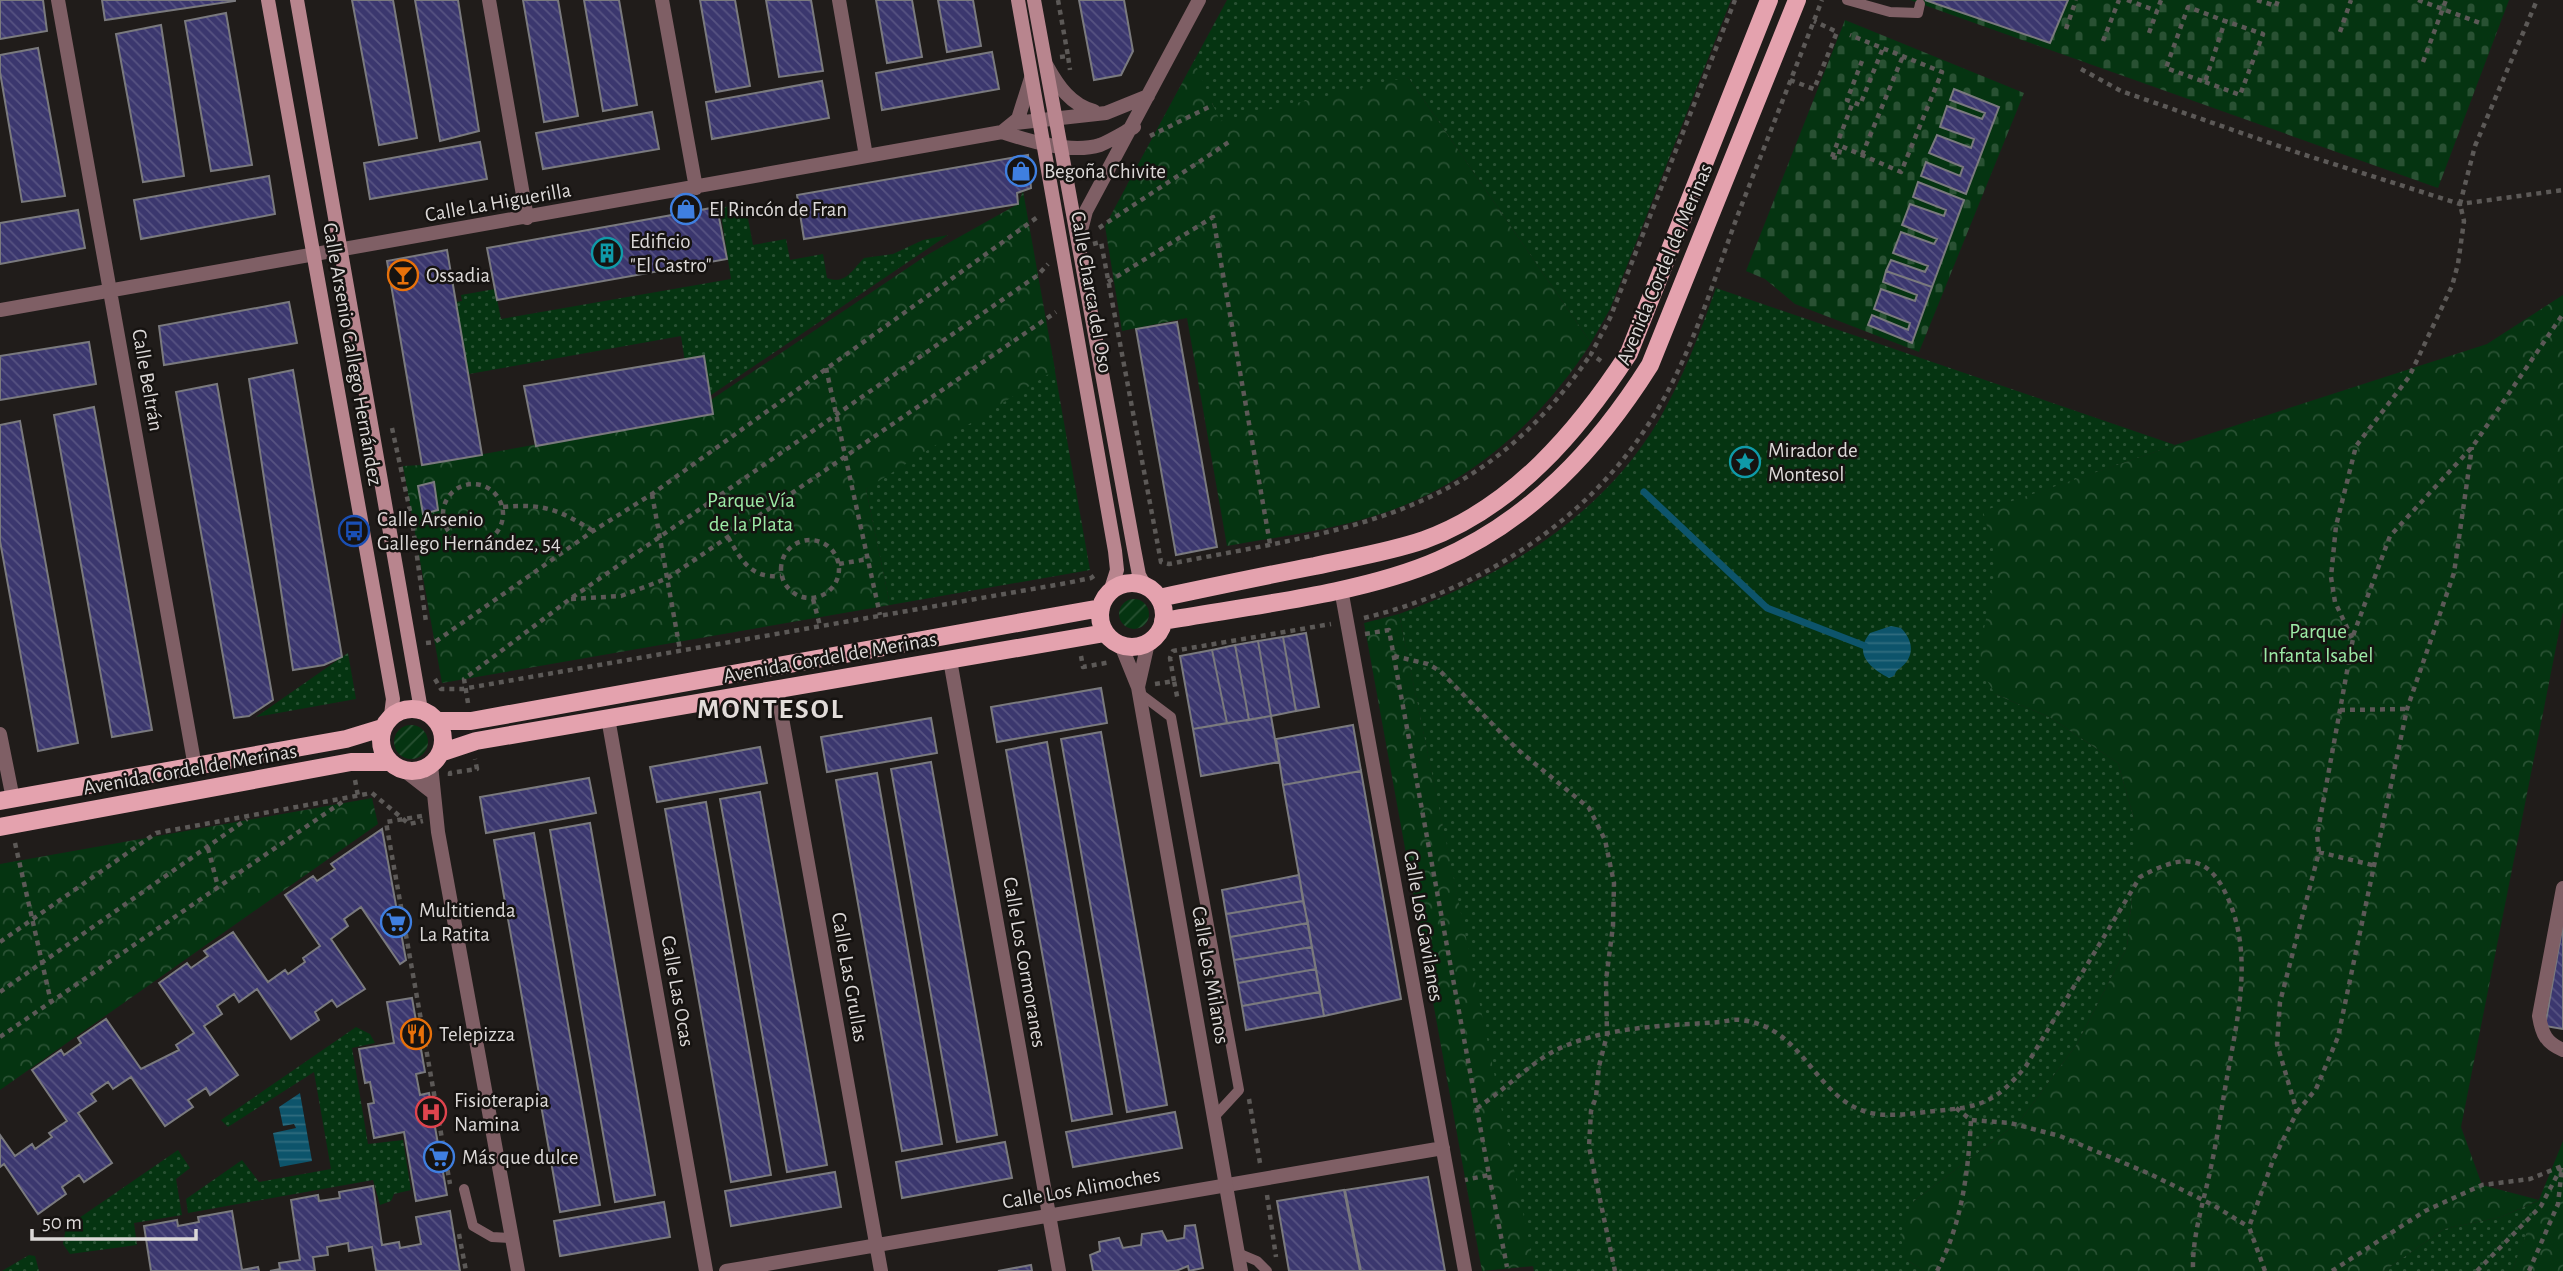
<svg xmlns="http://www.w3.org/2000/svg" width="2563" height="1271" font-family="'Alegreya Sans',sans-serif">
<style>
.grass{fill:url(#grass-dots)}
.cemetery{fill:url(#cemetery-stones)}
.park{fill:url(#park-crowns)}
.garden{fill:url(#garden-furrows)}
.water{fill:url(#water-rules)}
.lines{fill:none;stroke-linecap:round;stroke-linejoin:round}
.stream{stroke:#0d546b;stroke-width:7}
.building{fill:url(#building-back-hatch);stroke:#7a7a7e;stroke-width:2}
.path{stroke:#5c5957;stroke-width:4.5;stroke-dasharray:5 5;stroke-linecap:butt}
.service{stroke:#7f5f65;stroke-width:10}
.minor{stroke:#7f5f65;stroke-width:14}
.tertiary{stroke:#7f5f65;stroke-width:14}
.secondary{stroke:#b8858e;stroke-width:14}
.primary{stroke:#e4a2ae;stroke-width:18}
.labels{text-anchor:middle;stroke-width:5;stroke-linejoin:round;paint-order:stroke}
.poi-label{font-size:21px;fill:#dcd9d8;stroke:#161311;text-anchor:start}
.street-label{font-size:21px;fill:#dcd9d8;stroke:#161311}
.park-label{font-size:21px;fill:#9ceba6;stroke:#161311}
.district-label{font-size:28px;font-weight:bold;letter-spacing:2px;fill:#e2dcda;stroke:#161311}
</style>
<defs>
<pattern id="grass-dots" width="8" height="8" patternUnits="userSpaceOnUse" patternTransform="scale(1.75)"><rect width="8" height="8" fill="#053411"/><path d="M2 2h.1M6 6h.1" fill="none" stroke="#295133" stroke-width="1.8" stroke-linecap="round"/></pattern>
<pattern id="cemetery-stones" width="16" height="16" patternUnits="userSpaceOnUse" patternTransform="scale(1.75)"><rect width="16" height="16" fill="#053411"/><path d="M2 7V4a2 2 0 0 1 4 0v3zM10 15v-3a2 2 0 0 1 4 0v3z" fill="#295133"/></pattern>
<pattern id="park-crowns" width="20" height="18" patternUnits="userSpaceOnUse" patternTransform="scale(1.75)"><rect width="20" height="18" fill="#053411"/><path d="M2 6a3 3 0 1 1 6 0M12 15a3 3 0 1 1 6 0" fill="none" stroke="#295133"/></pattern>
<pattern id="garden-furrows" width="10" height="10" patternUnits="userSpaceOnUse" patternTransform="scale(1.75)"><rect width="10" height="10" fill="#053411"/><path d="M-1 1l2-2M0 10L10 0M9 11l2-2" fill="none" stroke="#295133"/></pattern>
<pattern id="water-rules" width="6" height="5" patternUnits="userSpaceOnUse" patternTransform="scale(1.75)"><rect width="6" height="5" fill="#0d546b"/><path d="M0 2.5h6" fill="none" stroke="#306c7f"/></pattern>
<pattern id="building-back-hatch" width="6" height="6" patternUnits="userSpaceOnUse" patternTransform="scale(1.75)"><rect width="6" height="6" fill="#3b376e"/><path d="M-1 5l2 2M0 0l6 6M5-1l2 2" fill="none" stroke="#575382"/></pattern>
</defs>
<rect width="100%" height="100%" fill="#201c1a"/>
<!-- grass -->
<path class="grass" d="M1227,0h504l-121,309 -19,34 -183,-266 -281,108z
M745,203l8,42 33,-6 4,21 33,-6 4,24c19,7 25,-8 37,-20l29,-4 30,-14 25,-5 -256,173 -11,-72 -212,38 -13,-72 6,-1 -1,-6 34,-6 6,30 230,-40 -11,-71z
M1716,288l459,157 -190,66 17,20 -7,163 56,24 67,45 16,56v56l-7,72 -50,97 -57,77 -106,80 -7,59 17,11h-390l-135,-657c104,-38 202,-96 260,-194 24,-42 41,-87 57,-132z
M1051,349l39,221 -200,35 -24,-116z
M348,653l8,46 -100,18 86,-60z
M356,1027l14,7 5,9 -23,5 16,96 35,-4 8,50 -17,4 -3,7 -11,4 -7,-25 -185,33 -2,-14 56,-39 17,22 72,-13 -17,-97 -86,55 -7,-7z
M178,1150l12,18 -14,11 6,36 -48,8 3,22 -67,9 -7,-10 3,-17z
M2540,1200l-28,71h-128l60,-42 57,-12z
M29,1255l6,1 4,15h-37z"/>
<!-- cemetery -->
<path class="cemetery" d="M1910,0h599l-71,188z
M1845,20l179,73 -105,259 -124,-48 -30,-25 -19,-8z"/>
<!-- park -->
<path class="park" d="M1194,61l26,60 188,-44 183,266c-51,80 -125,145 -217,173 -48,15 -97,21 -147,30l-40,-228 -65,13 -17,-105z
M1023,191l32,179 -189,119 24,116 -448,78 -39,-217 19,-1 262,-47 243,-163 91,-51z
M2563,295v317l-102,515 21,58 57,15 24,-59v130h-51l27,-71 -38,17 -57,12 -60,42h-460l-17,-11 -7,-25 14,-34 106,-80 57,-77 50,-97 7,-72v-56l-16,-56 -67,-45 -56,-24 -13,-22 -2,-23 17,-85 -14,-53 192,-66 312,-101z
M1399,614l135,652 -52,5 -118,-648z
M372,798l6,26 -378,266v-226z"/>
<!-- garden -->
<path class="garden" d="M1119 614a15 15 0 1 1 30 0a15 15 0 1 1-30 0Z
M394 742a17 17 0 1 1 34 0a17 17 0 1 1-34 0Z"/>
<!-- water -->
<path class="water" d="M1891,626l10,2c14,14 13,31 -2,41 -6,4 -1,6 -10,9 -19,-10 -36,-24 -19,-45z
M300,1093l12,68 -32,6 -7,-34 23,-5 -2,-4 -11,2 -4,-19z"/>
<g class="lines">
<!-- stream -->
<path class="stream" d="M1644,492l123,116 98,38"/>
</g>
<!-- building -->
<path class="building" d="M0,0h43l4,31 -47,8z
M102,0h133v1l-130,19z
M352,0h41l24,138 -38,7z
M415,0h43l21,131 -39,10z
M523,0h35l20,116 -34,6z
M584,0h35l18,105 -34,6z
M700,0h35l15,86 -34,6z
M766,0h45l12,71 -44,6z
M876,0h36l10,57 -35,6z
M938,0h35l8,46 -34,6z
M1079,0h45l9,51 -12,24 -27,5z
M1925,0h143l-18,43z
M226,13l26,152 -41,6 -26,-150z
M161,25l23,151 -41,6 -27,-148z
M38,48l27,148 -43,6 -22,-130v-17z
M992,52l7,37 -117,21 -6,-37z
M822,81l7,37 -117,21 -6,-37z
M1954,89l45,18 -33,87 -45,-18 5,-14 34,14 3,-9 -34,-14 8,-18 34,13 3,-9 -34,-12 7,-21 35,13 3,-6 -35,-13z
M652,112l7,37 -116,20 -7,-36z
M480,142l7,37 -117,20 -6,-36z
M1028,155l3,33 -14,5 1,11 -214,35 -7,-44z
M269,176l6,38 -134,25 -7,-39z
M1918,182l46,18 -32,87 -46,-16 5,-11 34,12 3,-6 -35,-13 8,-21 33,12 3,-5 -35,-14 8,-21 34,12 2,-6 -33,-13z
M717,207l10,52 -230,41 -10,-52z
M78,210l7,38 -85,16v-41z
M447,250l35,205 -60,10 -35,-204z
M1886,271l46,16 -20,56 -44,-18 4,-10 36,15 2,-7 -36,-14 7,-20 34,12 2,-6 -34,-13z
M289,302l8,41 -133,22 -5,-39z
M1177,322l40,225 -41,8 -40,-226z
M89,342l7,42 -96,16v-44z
M704,356l9,58 -177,32 -12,-60z
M293,370l49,287 -18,8 -31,5 -44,-291z
M217,384l56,316 -24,16 -15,2 -58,-326z
M94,407l58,323 -40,7 -58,-322z
M20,421l58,322 -40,8 -38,-210v-116z
M434,482l4,28 -15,4 -5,-28z
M1306,633l13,74 -23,4 -13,-74z
M1283,637l13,74 -25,5 -13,-75z
M1258,641l13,75 -22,4 -14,-75z
M1235,645l14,75 -22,3 -15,-73z
M1212,650l15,73 -34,6 -13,-73z
M1101,688l6,35 -110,19 -6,-35z
M1271,716l8,46 -78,14 -8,-47z
M931,718l6,35 -110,19 -6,-35z
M1353,725l8,46 -78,14 -7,-46z
M1101,732l66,373 -40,7 -66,-373z
M1047,742l65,372 -40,7 -66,-371z
M760,747l7,36 -110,19 -7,-35z
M931,762l66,373 -40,7 -66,-373z
M1361,771l40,228 -77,17 -41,-231z
M877,773l65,371 -40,7 -66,-371z
M589,778l7,35 -110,20 -6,-36z
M760,792l67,373 -40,7 -67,-373z
M706,802l65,373 -40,7 -66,-373z
M590,823l65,372 -40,7 -65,-372z
M382,829l24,131 -6,4 -39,-57 -17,12 4,7 -17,13 34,50 -28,18 -5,-7 -17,12 4,8 -28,19 -34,-50 -18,13 -5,-8 -17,12 5,8 -18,12 34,49 -28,20 -4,-7 -18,12 5,7 -28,19 -34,-49 -18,12 -5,-7 -17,12 5,7 -18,12 34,50 -28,19 -5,-7 -17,12 4,7 -28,20 -34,-50 -4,3v-32l15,21 17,-12 3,5 17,-12 -3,-4 18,-12 -35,-51 29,-20 3,5 17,-12 -3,-5 28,-19 35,50 38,-19 -3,-5 18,-12 -35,-50 28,-20 4,5 17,-12 -4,-5 29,-19 35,50 17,-12 3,4 17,-12 -2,-4 17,-12 -35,-51 28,-19 4,5 18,-12 -4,-5z
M534,833l66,372 -40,7 -66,-372z
M1299,875l4,26 -77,13 -4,-24z
M1303,901l5,22 -78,14 -4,-23z
M1308,923l4,24 -78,13 -4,-23z
M2563,923v106l-18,-3z
M1312,947l4,22 -78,14 -4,-23z
M1316,969l4,23 -78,14 -4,-23z
M1320,992l4,24 -78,14 -4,-24z
M412,998l13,74 -9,2 4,21 9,-2 18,102 -31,6 -12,-69 -30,6 -6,-34 6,-1 -4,-21 -5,1 -6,-34 35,-6 -7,-41z
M1175,1112l7,36 -109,19 -7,-35z
M1005,1142l7,36 -110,20 -6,-36z
M835,1172l6,35 -110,19 -6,-35z
M1428,1177l17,94h-84l-16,-81z
M373,1186l9,59 17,-3 1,6 21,-4 -5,-27 34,-6 10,60h-84l-4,-24 -23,4 -1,-8 -21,4 1,8 -15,2 2,14h-45l10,-2 -1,-6 21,-3 -9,-60 27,-5 1,6 21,-3 -1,-6z
M1344,1190l16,81h-71l-12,-70z
M664,1202l6,35 -110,19 -6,-35z
M232,1211l10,59 16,-3 1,4h-108l-7,-45 33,-6 1,6 21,-4 -1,-5z
M1195,1225l8,43 -14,3 -1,-5 -12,5h-83l-3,-16 10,-4 -1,-9 20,-4 4,10 18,-3 1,-11 20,-3 5,10 17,-3 1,-12z
M1031,1265l1,6h-34z"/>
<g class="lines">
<!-- path -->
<path class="path" d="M1058,0l10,56
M2127,0l30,11
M2257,0l19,6 2,-6
M2418,0l65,24
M2066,29l10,-29
M2340,32l11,-32
M2149,33l12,-33
M2103,41l16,-41
M1060,57l8,-1 2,14
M1862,61l-15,39 13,5 23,-57
M2423,62l23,-62
M2081,69l40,22 178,62 161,51 103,-14
M1790,80l24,9 23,-57 -23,-11
M2205,82l35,13 23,-61 -38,-13 -20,61 -39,-14 22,-61 37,14
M1150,136l63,-31
M1862,155l41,-99
M1832,157l6,1 3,-12 60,26 41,-100 -92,-37
M1832,157l21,-55
M1099,228l130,-86
M1093,244l8,-2 60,320 8,2c180,-35 311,-46 422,-210
M1108,282l105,-65 57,327
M1601,361l-10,-7 19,-36 125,-318
M826,368l54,247
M392,428l20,92 14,102
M443 514a30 30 0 1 1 60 0a30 30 0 1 1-60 0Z
M652,494l28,156
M503,507c40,-4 57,3 90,24
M403,524l9,-4 32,1
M728,537c13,23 23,42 53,39
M781 569a29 29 0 1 1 58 0a29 29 0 1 1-58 0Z
M839,564l29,-5
M571,599l50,-3 47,-18 388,-266
M813,599l7,27
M1364,618c116,-28 226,-98 289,-201 38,-61 59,-132 84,-200 28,-72 57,-145 85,-217
M1365,634l24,-4 100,545 -24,5
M2352,638l-17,-36 -4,-25 5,-51 20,-80 53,-69 43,-91 6,-22 6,-43 -4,-17 15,-58 62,-146
M426,643l9,-1 158,-111 59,-37 387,-278
M1081,656l2,11 28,-5
M1394,656l34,8 12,7 77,78 72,59 16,32 9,43 -1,43 -7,54 1,55 -8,31 -3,31 -5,14 -2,36 26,124
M435,679l6,10h21l605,-106 24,-5 7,-5
M1174,681l-4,-23 3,-7 158,-27
M1155,684l19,-3 4,20
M468,703l-4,-24 106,-80 468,-324 10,-11
M2340,710l67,-1
M450,776v-3l27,-4 -2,-10
M355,780l3,16
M422,816l-36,6 64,362
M15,843l36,159
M208,848l10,39
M2319,852l57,14
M0,942l156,-109 216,-40 37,31 14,-3
M0,992l247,-173
M0,1037l345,-237
M1249,1099l11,64
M1477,1108c26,-17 50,-42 77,-57 49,-25 112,-25 166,-29 7,-1 14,-3 21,-2 63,7 73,77 126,92 21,6 47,1 68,-1 47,-4 61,-9 91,-45l114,-189c33,-18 63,-28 84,13 30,58 15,121 4,182 -6,32 -10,63 -17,95 -7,34 -19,68 -18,104
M1956,1108l15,12 39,3 50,13 90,38 63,31 36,22
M2297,1112l19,-23 22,-52 69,-328 47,-136 18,-126
M1489,1175l18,92
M1267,1195l9,62
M459,1234l7,37
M1937,1271c25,-48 31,-97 34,-151
M2265,1271l-16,-44 24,-67 24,-48 -20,-68 3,-42 39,-150 -2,-16 37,-203 36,-97 83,-90 90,-132
M2332,1271l93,-60 57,-26 48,-6 32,-13
M2477,1271l64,-65 21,-40
M2529,1271l29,-67 4,-36"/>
<!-- service -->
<path class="service" d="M1847,0l43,12 28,1 2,-9
M1139,693l32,24 68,373 -24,26
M464,1189l9,37 19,11 19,1
M1238,1253l19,8 10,10"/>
<!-- minor -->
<path class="minor" d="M58,0l137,767
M489,0l38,218
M662,0l34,188
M839,0l27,156
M1047,66c11,20 24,39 47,45
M1015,123l91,-10 42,-17
M1002,132c27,9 69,22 98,13 12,-5 23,-12 34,-18
M1079,238l7,-27 113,-211
M0,310l1002,-178 16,-13 13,-41
M1341,589l124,682
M950,660l109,611
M777,690l104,581
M608,718l98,553
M0,734l13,65
M2563,888l-24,128c3,18 7,27 24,34
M726,1271l717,-123"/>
<!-- tertiary -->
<path class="tertiary" d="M1121,645l17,42 103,584
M1138,687l10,-44
M431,765l7,67 80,439
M405,771l27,21"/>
<!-- secondary -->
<path class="secondary" d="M268,0l125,699 -2,16
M297,0l124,710
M1018,0l97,551 2,19 -7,22
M1034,0l100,549 5,26 6,11"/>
<!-- primary -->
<path class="primary" d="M1100 615a32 32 0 1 1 64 0a32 32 0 1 1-64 0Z
M1159,598c52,-11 104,-22 156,-32 36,-8 74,-14 109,-26 89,-32 155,-110 205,-187l140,-353
M1163,621c84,-15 199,-27 276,-61 92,-40 158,-111 211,-195l147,-365
M381 740a31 31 0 1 1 62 0a31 31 0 1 1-62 0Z
M437,721h34l630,-113
M440,753l36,-12 629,-108
M0,801l346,-62 36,-11
M0,827l351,-65h37"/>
</g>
<!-- icons -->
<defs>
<g id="shop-ring" transform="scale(1.575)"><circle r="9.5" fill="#161311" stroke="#3f7fe0" stroke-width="1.5"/><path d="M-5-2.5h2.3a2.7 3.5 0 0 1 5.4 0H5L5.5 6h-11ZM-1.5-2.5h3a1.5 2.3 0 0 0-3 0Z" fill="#3f7fe0"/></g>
<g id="building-ring" transform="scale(1.575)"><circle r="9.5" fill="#161311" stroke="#0f9aa8" stroke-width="1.5"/><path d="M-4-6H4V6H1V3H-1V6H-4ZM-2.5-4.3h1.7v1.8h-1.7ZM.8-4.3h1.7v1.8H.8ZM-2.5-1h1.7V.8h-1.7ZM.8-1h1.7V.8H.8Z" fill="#0f9aa8"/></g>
<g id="bar-ring" transform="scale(1.575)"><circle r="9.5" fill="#161311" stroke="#e8710a" stroke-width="1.5"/><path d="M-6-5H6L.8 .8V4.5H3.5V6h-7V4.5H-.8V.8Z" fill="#e8710a"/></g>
<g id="sight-ring" transform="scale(1.575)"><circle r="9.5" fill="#161311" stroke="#0f9aa8" stroke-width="1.5"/><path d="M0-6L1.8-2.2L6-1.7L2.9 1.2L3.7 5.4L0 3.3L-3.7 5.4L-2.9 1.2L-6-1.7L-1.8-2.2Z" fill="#0f9aa8"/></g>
<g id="bus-ring" transform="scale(1.575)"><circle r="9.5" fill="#161311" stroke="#1a4fb4" stroke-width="1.5"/><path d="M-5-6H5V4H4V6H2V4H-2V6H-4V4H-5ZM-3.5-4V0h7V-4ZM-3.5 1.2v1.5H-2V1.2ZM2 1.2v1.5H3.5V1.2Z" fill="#1a4fb4"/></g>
<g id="supermarket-ring" transform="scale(1.575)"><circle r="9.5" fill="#161311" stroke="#3f7fe0" stroke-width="1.5"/><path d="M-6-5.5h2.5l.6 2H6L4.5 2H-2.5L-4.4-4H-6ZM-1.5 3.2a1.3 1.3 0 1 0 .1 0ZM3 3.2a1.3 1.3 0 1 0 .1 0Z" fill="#3f7fe0"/></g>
<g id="restaurant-ring" transform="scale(1.575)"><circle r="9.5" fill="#161311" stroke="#e8710a" stroke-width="1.5"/><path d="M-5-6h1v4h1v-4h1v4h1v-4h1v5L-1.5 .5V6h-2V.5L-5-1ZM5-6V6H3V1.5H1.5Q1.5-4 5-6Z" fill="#e8710a"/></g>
<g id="hospital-ring" transform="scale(1.575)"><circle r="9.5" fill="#161311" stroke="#e0444e" stroke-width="1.5"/><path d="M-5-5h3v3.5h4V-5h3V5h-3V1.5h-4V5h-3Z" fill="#e0444e"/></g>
</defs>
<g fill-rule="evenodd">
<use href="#shop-ring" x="1021" y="171"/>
<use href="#shop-ring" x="686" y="209"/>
<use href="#building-ring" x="607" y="253"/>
<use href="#bar-ring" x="403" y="275"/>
<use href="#sight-ring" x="1745" y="462"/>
<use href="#bus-ring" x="354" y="531"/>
<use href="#supermarket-ring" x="396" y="922"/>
<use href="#restaurant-ring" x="416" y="1034"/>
<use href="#hospital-ring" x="431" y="1112"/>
<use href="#supermarket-ring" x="439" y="1157"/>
</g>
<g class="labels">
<!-- poi labels -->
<g class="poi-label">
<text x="1044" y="178">Begoña Chivite</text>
<text x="709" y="216">El Rincón de Fran</text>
<text x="630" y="248">Edificio<tspan x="630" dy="24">"El Castro"</tspan></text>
<text x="426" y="282">Ossadia</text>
<text x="1768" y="457">Mirador de<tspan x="1768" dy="24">Montesol</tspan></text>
<text x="377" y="526">Calle Arsenio<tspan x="377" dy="24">Gallego Hernández, 54</tspan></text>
<text x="419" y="917">Multitienda<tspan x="419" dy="24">La Ratita</tspan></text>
<text x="439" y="1041">Telepizza</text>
<text x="454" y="1107">Fisioterapia<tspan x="454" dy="24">Namina</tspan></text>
<text x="462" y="1164">Más que dulce</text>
</g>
<!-- street labels -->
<g class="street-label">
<text transform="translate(498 202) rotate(-10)" y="7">Calle La Higuerilla</text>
<text transform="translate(1664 264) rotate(-67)" y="7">Avenida Cordel de Merinas</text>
<text transform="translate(1092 292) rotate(80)" y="7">Calle Charca del Oso</text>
<text transform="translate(353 354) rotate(80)" y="7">Calle Arsenio Gallego Hernández</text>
<text transform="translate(148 380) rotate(80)" y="7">Calle Beltrán</text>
<text transform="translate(830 657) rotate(-10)" y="7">Avenida Cordel de Merinas</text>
<text transform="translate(190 769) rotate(-10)" y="7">Avenida Cordel de Merinas</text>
<text transform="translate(1424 926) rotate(80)" y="7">Calle Los Gavilanes</text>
<text transform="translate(1025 962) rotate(80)" y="7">Calle Los Cormoranes</text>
<text transform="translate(1211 975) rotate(80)" y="7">Calle Los Milanos</text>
<text transform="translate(850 977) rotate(80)" y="7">Calle Las Grullas</text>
<text transform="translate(678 991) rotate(80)" y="7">Calle Las Ocas</text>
<text transform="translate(1081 1188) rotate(-10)" y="7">Calle Los Alimoches</text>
</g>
<!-- park labels -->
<g class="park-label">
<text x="751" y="507">Parque Vía<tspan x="751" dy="24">de la Plata</tspan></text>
<text x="2318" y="638">Parque<tspan x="2318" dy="24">Infanta Isabel</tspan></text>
</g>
<!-- district labels -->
<g class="district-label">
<text x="771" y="718">MONTESOL</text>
</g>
</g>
<!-- scale -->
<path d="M32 1229v10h164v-10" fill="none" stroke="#dcd9d8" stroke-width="3.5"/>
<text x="42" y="1229" font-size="21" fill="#dcd9d8" stroke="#161311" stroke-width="5" paint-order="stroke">50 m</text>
</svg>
